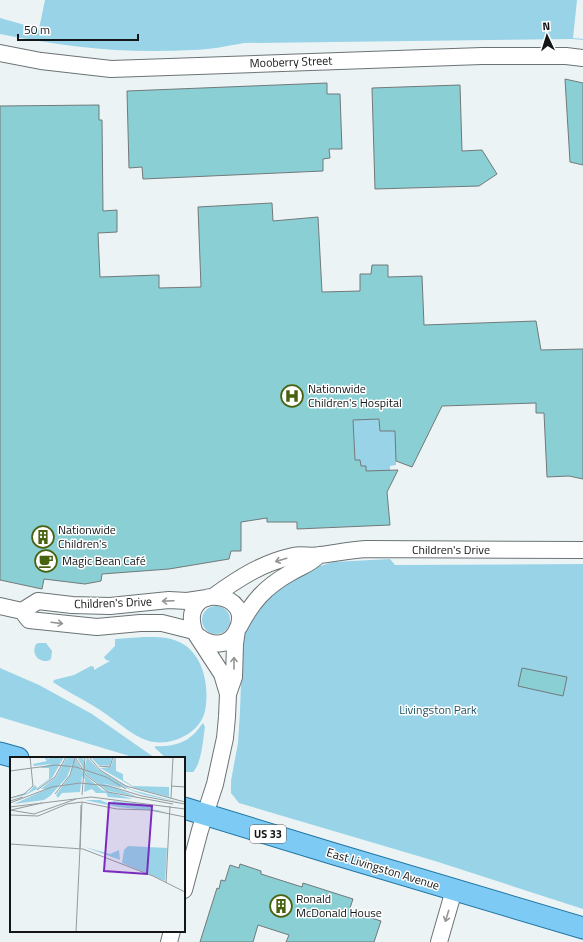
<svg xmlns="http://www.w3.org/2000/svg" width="583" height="942" font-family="'Titillium Web',sans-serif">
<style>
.green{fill:#98d3e7}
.building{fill:#8acfd4;stroke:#72797a}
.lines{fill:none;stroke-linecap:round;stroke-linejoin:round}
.minor-casing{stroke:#6c7375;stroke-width:18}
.major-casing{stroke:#2075a2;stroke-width:23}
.minor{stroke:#fff;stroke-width:16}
.major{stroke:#7dcbf4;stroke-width:21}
.oneway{stroke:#959696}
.labels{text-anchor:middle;stroke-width:3;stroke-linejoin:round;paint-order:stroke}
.shield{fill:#fff;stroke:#5a5b5c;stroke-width:1}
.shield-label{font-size:11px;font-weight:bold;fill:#131516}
.street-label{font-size:12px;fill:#131516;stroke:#fff}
.poi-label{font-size:12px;fill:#131516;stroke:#fff;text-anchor:start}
.park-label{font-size:12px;fill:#205463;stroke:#fff}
.inset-road{fill:none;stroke:#959a9c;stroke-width:1}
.view{fill:#7b2cbf;fill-opacity:0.15;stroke:#7b2cbf;stroke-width:2}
.inset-edge{fill:none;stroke:#131516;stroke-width:2}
</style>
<rect width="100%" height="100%" fill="#ebf3f5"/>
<!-- green -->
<path class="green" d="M45,0h532l-4,38 10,1v1l-10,-1 -329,4c-17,3 -35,7 -52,7 -67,4 -127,-3 -192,-16v-16l39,11z
M397,409l-1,56 -6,1v5h-24v-5h-5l-1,-6h-5l-2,-39 5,-2h21l1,12h13z
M390,559l5,6 188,-1v345l-148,-48 -196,-58 -8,-10v-12l7,-38 2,-32 1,-28 -2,-29 6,-26 26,-37 31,-19 31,-10z
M202 620a14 14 0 1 1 28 0a14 14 0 1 1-28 0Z
M144,637c11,0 22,-1 33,4 26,10 33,45 28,70 -5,23 -35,36 -56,30 -17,-5 -32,-20 -46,-29 -16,-11 -34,-19 -50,-30l1,-2 20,-5 17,-9 3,1v3l16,-9 -4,-1 -2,-3 11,-11v-7z
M39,643h7l6,8 -1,8 -3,2c-10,1 -17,-7 -12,-17z
M0,668l39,17 53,29 63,44h-19l-136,-41z
M203,723l2,4c-2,12 -3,36 -12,45h-9v-14h-18l-11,-10v-2c15,1 29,-2 40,-13 3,-3 5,-7 8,-10z"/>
<!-- building -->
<path class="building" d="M565,79l18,4v82l-13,-3z
M327,83v11h13l2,55h-13l1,9 -7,1v12l-180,8 -1,-12 -13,1 -2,-77z
M460,85l2,66 20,-1 15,24 -18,12 -104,3 -3,-101z
M99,105v15h3l1,91 14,-1v22l-19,1 2,44 59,-2v13l42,-1 -3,-80 74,-4 1,18 45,-4 4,75 38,-1v-17h11l1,-9h16v12l34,-1 2,49 112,-4 5,29 42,-1v130l-14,-3 -22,1 -3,-64h-8v-10l-94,3 -30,61 -16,-6 -1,-30h-15l-1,-12 -26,1 2,40h5l1,6h5v5l32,-1 -11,22 3,33 -93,4v-7h-30v-4l-26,4v29h-10l-2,8 -60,10 -67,5 -1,7 -16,3 -41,-5 -2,10 -42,-9v-474z
M522,668l45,9 -4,19 -45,-10z
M240,864l21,7v3l41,13 1,-4 50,16 -4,12 32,10 -7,21h-88l3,-7 -31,-10 -5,17h-53l17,-54 2,1 2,-9 4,1 5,-16 9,3z"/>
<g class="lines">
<!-- minor casing -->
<g class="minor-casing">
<path id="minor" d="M0,53l41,8 70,8 371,-13h84l17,2
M214,596c25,-18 48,-33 79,-40 9,-2 18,1 27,-1 16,-2 30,-5 46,-6l217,1
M0,606l22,5 7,9 68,7 43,-4h22l32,8
M22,611l16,-10 34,4 38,1 59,-6 18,1 20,-3
M239,627c13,-25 26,-40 51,-54 11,-7 19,-8 29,-18
M228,694l6,-17 1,-33 2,-14
M184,890l16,-60 15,-46 10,-46 2,-21 1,-23 -6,-20 -28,-43c-16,-51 65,-40 42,1 -8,15 -25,14 -37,5
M169,942l3,-11
M439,942l15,-52"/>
</g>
<!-- major casing -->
<g class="major-casing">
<path id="major" d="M0,753l18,5
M184,808l147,45 252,75"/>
</g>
<!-- minor -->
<use href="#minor" class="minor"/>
<!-- major -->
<use href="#major" class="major"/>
</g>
<!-- one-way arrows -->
<defs><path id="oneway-shaft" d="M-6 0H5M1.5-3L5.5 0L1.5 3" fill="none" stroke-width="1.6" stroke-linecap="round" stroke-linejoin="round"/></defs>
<g class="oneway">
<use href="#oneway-shaft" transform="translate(281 560) rotate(164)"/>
<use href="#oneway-shaft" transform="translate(168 601) rotate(178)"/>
<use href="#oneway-shaft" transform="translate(57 623) rotate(7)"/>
<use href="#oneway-shaft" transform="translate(234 663) rotate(-90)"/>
<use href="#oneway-shaft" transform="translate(447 916) rotate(107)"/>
</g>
<!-- icons -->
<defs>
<g id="hospital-ring" transform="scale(1.15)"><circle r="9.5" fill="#fff" stroke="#496210" stroke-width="1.5"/><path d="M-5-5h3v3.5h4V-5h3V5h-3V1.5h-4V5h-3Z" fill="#496210"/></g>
<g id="building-ring" transform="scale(1.15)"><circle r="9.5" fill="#fff" stroke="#496210" stroke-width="1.5"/><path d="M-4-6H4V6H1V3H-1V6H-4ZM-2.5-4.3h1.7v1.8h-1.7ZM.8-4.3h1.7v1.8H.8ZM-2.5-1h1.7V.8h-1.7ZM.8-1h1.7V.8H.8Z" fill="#496210"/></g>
<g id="cafe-ring" transform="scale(1.15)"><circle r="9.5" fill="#fff" stroke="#496210" stroke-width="1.5"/><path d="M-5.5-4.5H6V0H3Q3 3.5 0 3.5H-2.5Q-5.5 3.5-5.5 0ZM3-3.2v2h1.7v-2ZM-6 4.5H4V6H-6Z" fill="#496210"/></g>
</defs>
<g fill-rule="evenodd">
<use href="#hospital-ring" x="292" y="396"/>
<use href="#building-ring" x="43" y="537"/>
<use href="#cafe-ring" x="46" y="561"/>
<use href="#building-ring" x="281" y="906"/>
</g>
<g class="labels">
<!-- shield labels -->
<rect class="shield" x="250" y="825" width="36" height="18" rx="3"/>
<g class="shield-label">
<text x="268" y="838">US 33</text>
</g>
<!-- street labels -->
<g class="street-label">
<text transform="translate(291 62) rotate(-2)" y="4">Mooberry Street</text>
<text x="451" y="554">Children's Drive</text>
<text transform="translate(113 603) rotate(-2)" y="4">Children's Drive</text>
<text transform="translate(383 869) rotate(17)" y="4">East Livingston Avenue</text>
</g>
<!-- poi labels -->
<g class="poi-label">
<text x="308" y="393">Nationwide<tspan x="308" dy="14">Children's Hospital</tspan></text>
<text x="58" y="534">Nationwide<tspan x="58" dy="14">Children's</tspan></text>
<text x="62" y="565">Magic Bean Café</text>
<text x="296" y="903">Ronald<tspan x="296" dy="14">McDonald House</tspan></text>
</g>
<!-- park labels -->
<g class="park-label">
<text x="438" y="714">Livingston Park</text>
</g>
</g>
<!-- overview -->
<g transform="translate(10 757)">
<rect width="175" height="175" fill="#ebf3f5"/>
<path d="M34,0l5,2v-2h15l-12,21 -15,11 -12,6 -15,4 19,-7 6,-7 2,3 12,-9v-11h-9l11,-4 -17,2 -1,-2 14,-3zM57,0h7l11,18 17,15 31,9 -25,-2 -2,-4h-10l-4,-4 -8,3 1,-13 -3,-3 -2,16 -18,1 -4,5 -2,-3 15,-21 2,-12 -6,15 -17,19 -6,4 -30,4 33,-15h-6l15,-12zM67,0h6l2,9 2,-9 12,13 33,20 47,12 -34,-7 -12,-4 -13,-6 1,3 -19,-5 36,14 -30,-6 -21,-16zM81,0h21l-2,9 -12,-1zM104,0h2v14l7,3v6l10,6 36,1v10l-34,-9 -35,-20 11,-1zM75,43h15l12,5 1,-4 38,4v4l17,3 -51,-5zM118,89l39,2 -2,33 -43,-18 2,-13zM75,90l25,7 9,-4 1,10z" fill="#98d3e7"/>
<path class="inset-road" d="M65,0l11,18 22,17 65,12M79,0l11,13 26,16 59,16M89,9l11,1 3,-10M22,11l24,-3 20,2 30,10 20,12M0,14l22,-3M161,29l14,1M27,33l18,-13 11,-20M45,37l15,-19 5,-17M72,38l3,-38M0,41l14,-4 9,-8 -3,-29M161,41l2,-41M0,44l13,-4M72,45l35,7 33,1 35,7M0,46l42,-16 28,-4 29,3 33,10 43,8M0,50l81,-10 94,12M0,53l24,4 42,-15M1,53l31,-7M0,58l28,1 29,-12 15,-2M0,87l73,5 70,27 32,16M70,91l2,-46M70,91l1,-43M156,126l4,-77M66,175l4,-84"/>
<path class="view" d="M99,46l43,3 -5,68 -43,-3z"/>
<rect width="175" height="175" class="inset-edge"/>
</g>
<!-- north arrow -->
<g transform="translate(547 36) rotate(356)" stroke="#ffffff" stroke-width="3" paint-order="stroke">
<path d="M0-3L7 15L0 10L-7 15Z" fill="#131516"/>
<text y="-6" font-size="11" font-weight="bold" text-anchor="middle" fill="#131516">N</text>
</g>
<!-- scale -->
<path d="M18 34v6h120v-6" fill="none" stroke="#131516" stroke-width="2"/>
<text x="24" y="34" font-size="12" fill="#131516" stroke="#ffffff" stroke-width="3" paint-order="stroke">50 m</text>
</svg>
